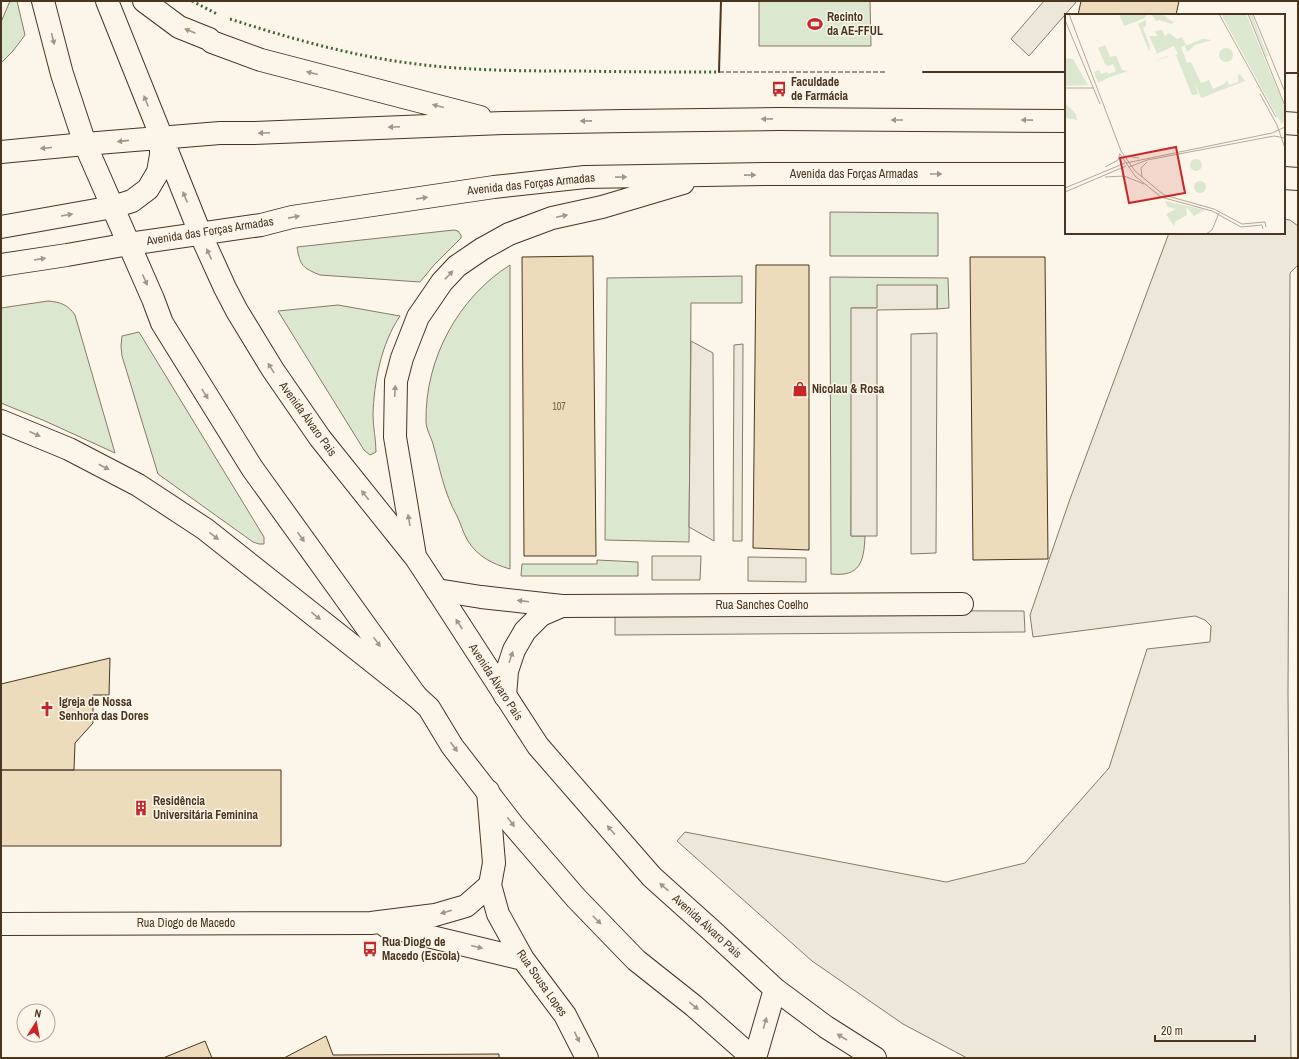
<svg xmlns="http://www.w3.org/2000/svg" width="1299" height="1059" font-family="'Archivo Narrow',sans-serif">
<style>
.green{fill:#dce7d0;stroke:#887966}
.parking{fill:#ede7d9;stroke:#887966}
.building{fill:#ecdcbc;stroke:#4a3520}
.lines{fill:none;stroke-linecap:round;stroke-linejoin:round}
.minor-casing{stroke:#4a3520;stroke-width:24}
.primary-casing{stroke:#4a3520;stroke-width:24}
.trunk-casing{stroke:#4a3520;stroke-width:24}
.minor{stroke:#fbf6e9;stroke-width:22}
.primary{stroke:#fbf6e9;stroke-width:22}
.trunk{stroke:#fbf6e9;stroke-width:22}
.hedge{stroke:#436837;stroke-width:3;stroke-dasharray:2 3;stroke-linecap:butt}
.fence{stroke:#4a3520;stroke-width:1;stroke-dasharray:5 2;stroke-linecap:butt}
.wall{stroke:#4a3520;stroke-width:2}
.oneway{fill:#a29684}
.labels{text-anchor:middle;stroke-width:3;stroke-linejoin:round;paint-order:stroke}
.number-label{font-size:10px;fill:#725f47}
.poi-label{font-size:12px;font-weight:bold;fill:#4a3520;stroke:#fbf6e9;text-anchor:start}
.street-label{font-size:12px;fill:#4a3520;stroke:#fbf6e9}
.inset-road{fill:none;stroke:#b4a999;stroke-width:1}
.view{fill:#c62828;fill-opacity:0.15;stroke:#c62828;stroke-width:2}
.inset-edge{fill:none;stroke:#4a3520;stroke-width:2}
</style>
<rect width="100%" height="100%" fill="#fbf6e9"/>
<!-- green -->
<path class="green" d="M10,1h7l8,34 -12,16 -12,12v-41z
M759,1h111l1,45h-112z
M830,212l108,1v43h-108z
M454,230l4,1 3,4v3l-27,27 -14,17 -100,-7c-17,-7 -20,-9 -23,-28z
M510,265v304c-17,-5 -32,-12 -42,-28 -5,-8 -7,-17 -11,-25 -13,-23 -17,-47 -24,-72 -2,-7 -7,-15 -7,-23 -1,-62 32,-123 84,-156z
M742,276v27h-51l-2,239 -84,-2 2,-262z
M830,277l118,1 1,30 -12,1v-24l-60,23h-25l-1,228h14c-1,26 -5,41 -34,38z
M48,301c13,1 20,4 27,14l40,138 -70,-32 -44,-18v-95z
M338,305l62,11c-19,28 -26,66 -27,99 0,12 3,25 3,37l-6,3 -6,-5 -86,-139z
M139,332l125,205v7h-5l-6,-2 -95,-68 -36,-118 -1,-10 1,-10z
M597,560l41,2v14h-117l1,-12h75z"/>
<!-- parking -->
<path class="parking" d="M1044,1h33l-48,55 -18,-17z
M1284,219l6,1 8,6v39l-8,8 -2,420 3,365h-324l-64,-34 -91,-63 -135,-120 8,-9 261,50 79,-19 84,-95 38,-119 63,-7 1,-16 -6,-6 -10,-4 -162,21 -3,-22 40,-116 99,-266h115z
M877,285h60v24l-60,1v226h-26v-228h26z
M937,333l-1,220 -25,1v-220z
M691,341l22,12 1,188 -25,-14z
M743,344l-1,197h-9l1,-196z
M652,556h49l-1,24h-48z
M748,557l58,1v24l-58,-1z
M615,610l409,1 1,21 -410,3z"/>
<!-- building -->
<path class="building" d="M1081,1h98l-3,14h-98z
M593,256l3,300h-72l-2,-299z
M970,257h75l3,302 -75,1z
M756,265h53v285l-56,-2z
M110,658l-1,37h-16v28l-18,20 -1,27h-73v-86z
M1,770h280v76h-280z
M326,1036l7,19 166,-1v4h-215z
M205,1041l7,17h-49z"/>
<g class="lines">
<!-- minor casing -->
<g class="minor-casing">
<path id="minor" d="M437,590l44,7 81,9 400,-2
M505,696l2,-25 7,-21 11,-19 16,-16 21,-9
M490,885l8,29 25,45 42,56 22,43
M1,924l370,-1 64,-8 31,-9 24,-21 4,-22 -6,-72
M386,926l137,33"/>
</g>
<!-- primary casing -->
<g class="primary-casing">
<path id="primary" d="M43,1l19,73 23,70 68,155 9,24 90,145 164,228 13,12 23,38 61,79 63,73 60,62 58,46 59,52
M107,1l93,232 25,55 12,23 36,59 47,68 96,120 21,32 101,156 114,131 58,52 65,60 51,38 49,31
M144,1l35,26 30,12 3,3 49,18 219,57
M1284,123l14,1
M85,144l135,-11h34l249,-10 122,-2 154,-2 287,2
M1284,178l14,1
M113,207l19,-6 16,-12 10,-17 3,-17v-13
M129,244l132,-19 31,-8 202,-30 91,-10 179,-3h302
M415,556l-20,-119 1,-56 6,-23 16,-41 11,-16 13,-19 15,-16 25,-17 27,-15 43,-16 50,-11 81,-24
M755,1058l20,-69"/>
</g>
<!-- trunk casing -->
<g class="trunk-casing">
<path id="trunk" d="M1,152l84,-8
M1,227l112,-20
M1,265l66,-10 62,-11
M1,421l68,28 69,36 67,44 211,167"/>
</g>
<!-- minor -->
<use href="#minor" class="minor"/>
<!-- primary -->
<use href="#primary" class="primary"/>
<!-- trunk -->
<use href="#trunk" class="trunk"/>
<!-- hedge -->
<path class="hedge" d="M192,1l25,13
M230,19c59,19 118,36 179,44 57,8 114,8 172,8 46,1 92,1 138,1"/>
<!-- fence -->
<path class="fence" d="M719,72h168"/>
<!-- wall -->
<path class="wall" d="M719,72l2,-71
M923,72h143
M1284,73h14"/>
</g>
<!-- one-way arrows -->
<defs><path id="oneway-solid" d="M-6-.8H1V-3.2L6.5 0L1 3.2V.8H-6Z"/></defs>
<g class="oneway">
<use href="#oneway-solid" transform="translate(190 31) rotate(-157)"/>
<use href="#oneway-solid" transform="translate(53 39) rotate(76)"/>
<use href="#oneway-solid" transform="translate(312 73) rotate(-166)"/>
<use href="#oneway-solid" transform="translate(146 101) rotate(-112)"/>
<use href="#oneway-solid" transform="translate(438 106) rotate(-165)"/>
<use href="#oneway-solid" transform="translate(767 119) rotate(179)"/>
<use href="#oneway-solid" transform="translate(897 120) rotate(-180)"/>
<use href="#oneway-solid" transform="translate(1027 120) rotate(-179)"/>
<use href="#oneway-solid" transform="translate(586 121) rotate(179)"/>
<use href="#oneway-solid" transform="translate(394 127) rotate(178)"/>
<use href="#oneway-solid" transform="translate(264 133) rotate(178)"/>
<use href="#oneway-solid" transform="translate(123 141) rotate(174)"/>
<use href="#oneway-solid" transform="translate(46 148) rotate(175)"/>
<use href="#oneway-solid" transform="translate(936 174)"/>
<use href="#oneway-solid" transform="translate(750 175) rotate(-1)"/>
<use href="#oneway-solid" transform="translate(621 177) rotate(-1)"/>
<use href="#oneway-solid" transform="translate(185 197) rotate(-112)"/>
<use href="#oneway-solid" transform="translate(422 198) rotate(-9)"/>
<use href="#oneway-solid" transform="translate(67 215) rotate(-10)"/>
<use href="#oneway-solid" transform="translate(562 216) rotate(-12)"/>
<use href="#oneway-solid" transform="translate(294 217) rotate(-11)"/>
<use href="#oneway-solid" transform="translate(209 254) rotate(-114)"/>
<use href="#oneway-solid" transform="translate(40 259) rotate(-9)"/>
<use href="#oneway-solid" transform="translate(449 275) rotate(-47)"/>
<use href="#oneway-solid" transform="translate(145 280) rotate(66)"/>
<use href="#oneway-solid" transform="translate(271 368) rotate(-122)"/>
<use href="#oneway-solid" transform="translate(395 391) rotate(-87)"/>
<use href="#oneway-solid" transform="translate(205 394) rotate(58)"/>
<use href="#oneway-solid" transform="translate(35 434) rotate(24)"/>
<use href="#oneway-solid" transform="translate(104 467) rotate(27)"/>
<use href="#oneway-solid" transform="translate(365 495) rotate(-128)"/>
<use href="#oneway-solid" transform="translate(409 520) rotate(-100)"/>
<use href="#oneway-solid" transform="translate(214 536) rotate(38)"/>
<use href="#oneway-solid" transform="translate(301 537) rotate(54)"/>
<use href="#oneway-solid" transform="translate(523 601) rotate(-173)"/>
<use href="#oneway-solid" transform="translate(316 616) rotate(39)"/>
<use href="#oneway-solid" transform="translate(459 624) rotate(-123)"/>
<use href="#oneway-solid" transform="translate(377 642) rotate(54)"/>
<use href="#oneway-solid" transform="translate(511 657) rotate(-71)"/>
<use href="#oneway-solid" transform="translate(454 747) rotate(54)"/>
<use href="#oneway-solid" transform="translate(511 822) rotate(53)"/>
<use href="#oneway-solid" transform="translate(611 830) rotate(-131)"/>
<use href="#oneway-solid" transform="translate(664 887) rotate(-139)"/>
<use href="#oneway-solid" transform="translate(446 912) rotate(164)"/>
<use href="#oneway-solid" transform="translate(597 920) rotate(45)"/>
<use href="#oneway-solid" transform="translate(477 947) rotate(14)"/>
<use href="#oneway-solid" transform="translate(694 1006) rotate(39)"/>
<use href="#oneway-solid" transform="translate(765 1023) rotate(-74)"/>
<use href="#oneway-solid" transform="translate(577 1037) rotate(64)"/>
<use href="#oneway-solid" transform="translate(842 1037) rotate(-148)"/>
</g>
<!-- icons -->
<defs>
<g id="stadium-bare" transform="scale(1.2)"><path d="M0-5a6.5 5 0 1 0 0 10a6.5 5 0 1 0 0-10ZM-3.5-1.8h7v3.6h-7Z" fill="#c62828" stroke="#fbf6e9" stroke-width="2.5" paint-order="stroke"/></g>
<g id="bus-bare" transform="scale(1.2)"><path d="M-5-6H5V4H4V6H2V4H-2V6H-4V4H-5ZM-3.5-4V0h7V-4ZM-3.5 1.2v1.5H-2V1.2ZM2 1.2v1.5H3.5V1.2Z" fill="#c62828" stroke="#fbf6e9" stroke-width="2.5" paint-order="stroke"/></g>
<g id="shop-bare" transform="scale(1.2)"><path d="M-5-2.5h2.3a2.7 3.5 0 0 1 5.4 0H5L5.5 6h-11ZM-1.5-2.5h3a1.5 2.3 0 0 0-3 0Z" fill="#c62828" stroke="#fbf6e9" stroke-width="2.5" paint-order="stroke"/></g>
<g id="church-bare" transform="scale(1.2)"><path d="M-1.2-6h2.4v3.5h3.3v2.4h-3.3V6h-2.4V-.1h-3.3v-2.4h3.3Z" fill="#c62828" stroke="#fbf6e9" stroke-width="2.5" paint-order="stroke"/></g>
<g id="building-bare" transform="scale(1.2)"><path d="M-4-6H4V6H1V3H-1V6H-4ZM-2.5-4.3h1.7v1.8h-1.7ZM.8-4.3h1.7v1.8H.8ZM-2.5-1h1.7V.8h-1.7ZM.8-1h1.7V.8H.8Z" fill="#c62828" stroke="#fbf6e9" stroke-width="2.5" paint-order="stroke"/></g>
</defs>
<g fill-rule="evenodd">
<use href="#stadium-bare" x="815" y="24"/>
<use href="#bus-bare" x="779" y="89"/>
<use href="#shop-bare" x="800" y="389"/>
<use href="#church-bare" x="47" y="709"/>
<use href="#building-bare" x="141" y="808"/>
<use href="#bus-bare" x="370" y="949"/>
</g>
<g class="labels">
<!-- number labels -->
<g class="number-label">
<text x="559" y="410">107</text>
</g>
<!-- poi labels -->
<g class="poi-label">
<text x="827" y="21">Recinto<tspan x="827" dy="14">da AE-FFUL</tspan></text>
<text x="791" y="86">Faculdade<tspan x="791" dy="14">de Farmácia</tspan></text>
<text x="812" y="393">Nicolau &amp; Rosa</text>
<text x="59" y="706">Igreja de Nossa<tspan x="59" dy="14">Senhora das Dores</tspan></text>
<text x="153" y="805">Residência<tspan x="153" dy="14">Universitária Feminina</tspan></text>
<text x="382" y="946">Rua Diogo de<tspan x="382" dy="14">Macedo (Escola)</tspan></text>
</g>
<!-- street labels -->
<g class="street-label">
<text x="854" y="178">Avenida das Forças Armadas</text>
<text transform="translate(531 184) rotate(-6)" y="4">Avenida das Forças Armadas</text>
<text transform="translate(210 231) rotate(-9)" y="4">Avenida das Forças Armadas</text>
<text transform="translate(308 419) rotate(54)" y="4">Avenida Álvaro Pais</text>
<text x="762" y="609">Rua Sanches Coelho</text>
<text transform="translate(496 682) rotate(57)" y="4">Avenida Álvaro Pais</text>
<text x="186" y="927">Rua Diogo de Macedo</text>
<text transform="translate(707 926) rotate(42)" y="4">Avenida Álvaro Pais</text>
<text transform="translate(542 983) rotate(55)" y="4">Rua Sousa Lopes</text>
</g>
</g>
<!-- overview -->
<g transform="translate(1065 14)">
<rect width="220" height="220" fill="#fbf6e9"/>
<path d="M54,0h28l-2,4 -21,8zM86,0h11l11,8 3,-2 -4,4 -13,-4 -3,1zM156,0h25l39,94v14l-4,1 -4,-7zM184,0h3l16,43 -2,-1zM81,6v6l-3,2 7,18 -1,5 -11,-27zM97,16l3,6 4,-3 8,6 5,-2 4,8 -5,2 6,16 4,-1 10,21 8,-3 4,9 11,-5 3,-4 2,5 9,-3v-7l2,-1 5,7 -44,17 -6,-15 3,11 -6,1 -16,-40 -8,3 -1,-1 -15,5 15,-6 1,2 10,-4 -4,-8 -22,10 5,-3 -8,-17h8l-2,-5zM137,25l10,1 -17,5 -8,7 -2,-6zM40,31l5,11 -2,1 8,-1 6,14 6,1 -23,8 -1,-2 1,3 -7,3 -4,-11 5,-2 2,4 6,-2 1,2 8,-3 -3,-7 -5,2 -3,-2 -7,-16zM154 41a7 7 0 1 1 14 0a7 7 0 1 1-14 0ZM0,44l8,1 15,26 -23,1zM0,89l11,11 1,6 -12,-2zM125 151a6 6 0 1 1 12 0a6 6 0 1 1-12 0ZM129 173a6 6 0 1 1 12 0a6 6 0 1 1-12 0ZM100,187l40,9 -11,6 -8,-9 1,8 -12,7 -1,4 -8,-12 10,-5 -8,-2z" fill="#dce7d0"/>
<path class="inset-road" d="M4,0l52,137 14,20 29,24 50,14 28,15 23,-2 1,5M154,0l57,103M183,0l37,92M188,0l32,78M0,6l35,84M0,74h29M195,80l17,31 8,23M55,140l15,22 26,21 51,14 29,16 21,-2 1,4M60,142l14,2M61,149l146,-30 13,-6M40,153l13,-7 2,-7M64,153l18,-7 127,-24 11,2M40,163l19,-1 20,8M77,163l-1,-9 6,-6M0,174l60,-25M0,178l61,-26M141,220l6,-4 7,-17"/>
<path class="view" d="M111,133l9,46 -56,10 -9,-45z"/>
<rect width="220" height="220" class="inset-edge"/>
</g>
<!-- border -->
<rect width="1299" height="1059" fill="none" stroke="#4a3520" stroke-width="4"/>
<!-- north arrow -->
<g transform="translate(36 1023) rotate(11)"><circle r="19" fill="#fbf6e9" stroke="#b4a999"/>
<path d="M0-3L7 15L0 10L-7 15Z" fill="#c62828"/>
<text y="-6" font-size="11" font-weight="bold" text-anchor="middle" fill="#4a3520">N</text>
</g>
<!-- scale -->
<path d="M1155 1035v6h100v-6" fill="none" stroke="#4a3520" stroke-width="2"/>
<text x="1161" y="1035" font-size="12" fill="#4a3520" stroke="#fbf6e9" stroke-width="3" paint-order="stroke">20 m</text>
</svg>
